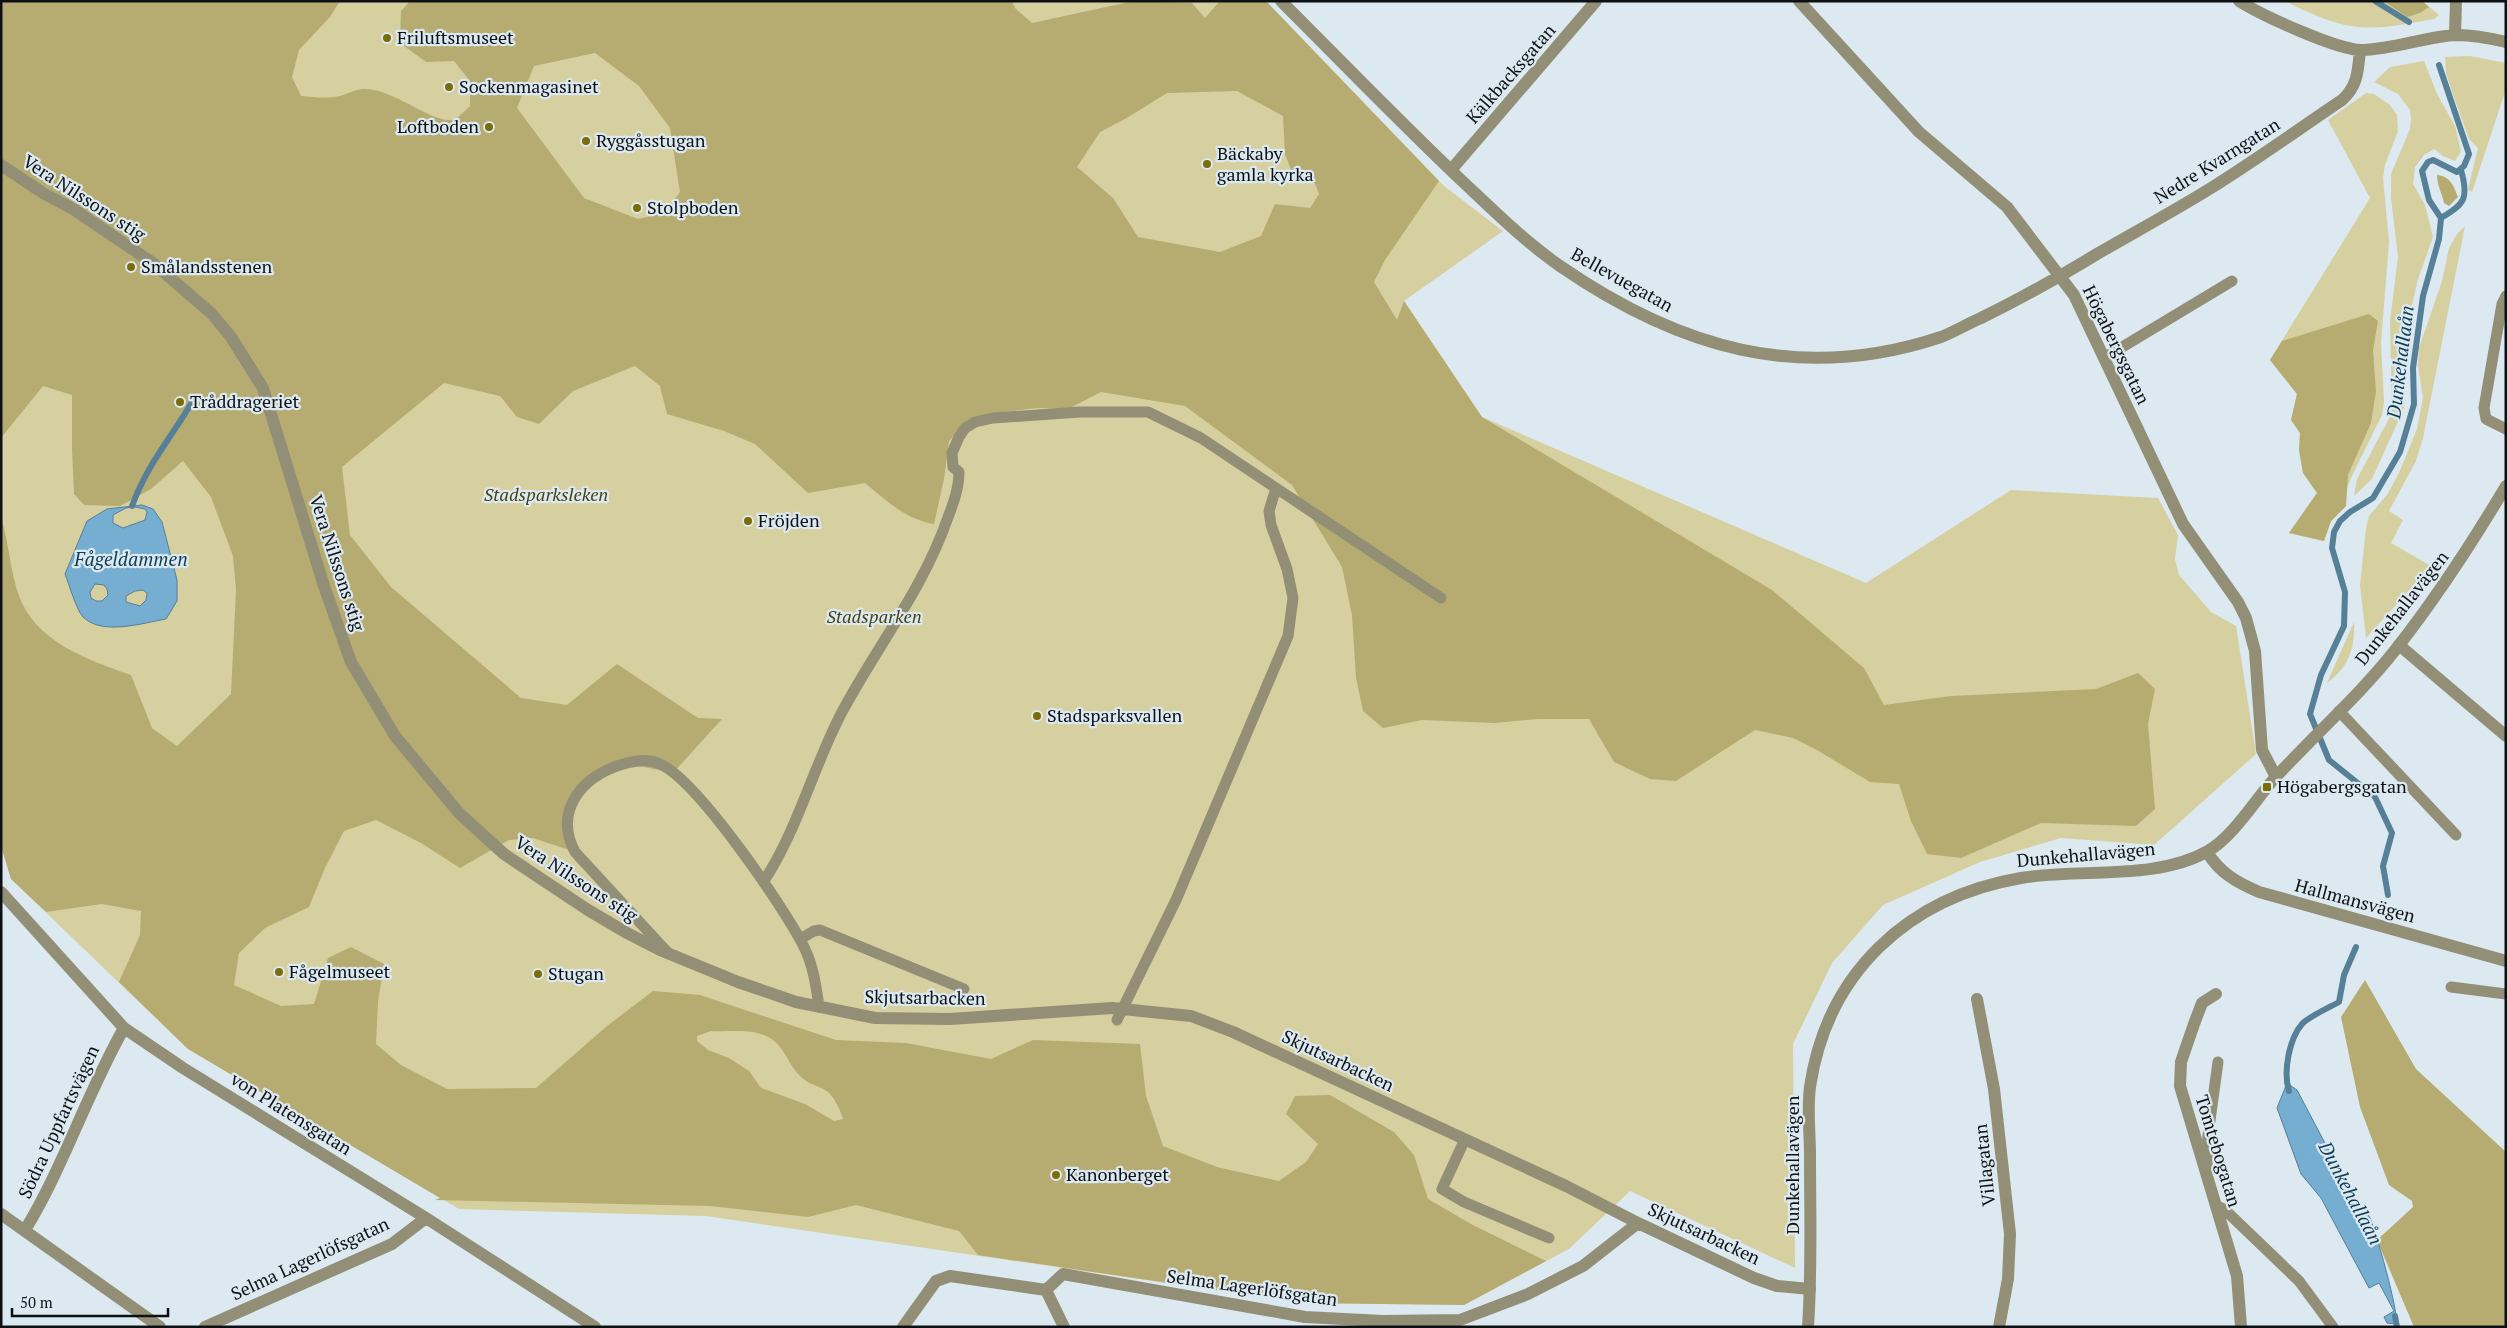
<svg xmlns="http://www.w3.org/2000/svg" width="2507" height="1328" font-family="'PT Serif',serif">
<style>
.green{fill:#d6cf9f}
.forest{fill:#b6ac72;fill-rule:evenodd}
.water{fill:#75aed1;stroke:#567f98;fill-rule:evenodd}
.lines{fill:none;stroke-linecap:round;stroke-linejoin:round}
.stream{stroke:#567f98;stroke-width:6}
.service{stroke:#928f76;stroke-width:11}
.minor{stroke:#928f76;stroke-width:12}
.tertiary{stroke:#928f76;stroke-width:12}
.poi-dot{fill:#7a6c07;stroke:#dce9f1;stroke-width:2}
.labels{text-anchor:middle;stroke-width:4.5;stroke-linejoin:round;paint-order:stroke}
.poi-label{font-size:18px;fill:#0d1114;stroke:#dce9f1;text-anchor:start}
.street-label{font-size:18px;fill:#0d1114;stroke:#dce9f1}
.park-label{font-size:18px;font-style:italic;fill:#484112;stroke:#dce9f1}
.water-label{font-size:19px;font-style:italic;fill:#0e3c55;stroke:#dce9f1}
</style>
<rect width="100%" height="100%" fill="#dce9f1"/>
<!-- green -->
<path class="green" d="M1,1h1265l178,185 59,45 -99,70 78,116 384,166 145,-93 147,8 20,37 -3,24 4,16 32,37 25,14 20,128 -102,91 -93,-7 -81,24 -97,43 -51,58 -39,81 2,224 -165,-77 -61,58 -105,56 -160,-2 -598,-87 -247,-7 -271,-160 -177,-170 -10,-33z
M2285,1h137l17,14 -5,4c-69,13 -85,14 -149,-18z
M2470,56l36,7v26l-34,103 -4,-3 10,-41 -9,-9 -18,-50 -5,-16 -1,-16z
M2424,61l13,33 18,32 6,25 -6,10 -12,-5 -9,-7 -10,6 -9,12 -2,17 12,21 8,32 -15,42 -8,35 -6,94 -32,71 -18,17 3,-17 35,-66 -2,-92 8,-64 -7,-59v-24l19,-45 1,-11 -1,-8 -12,-16 -24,-12 16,-15z
M2366,93l8,1 16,11 7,10 1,16 -13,34 -2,13 6,64 -8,101 3,59 -2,13 -32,65 -4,12v14l-15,15 -7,20 -35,-8 28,-40 -14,-20 -4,-23 1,-17 -9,-13 6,-26 -27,-34 100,-162 -42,-78z
M2465,226l-42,212 -7,23 -27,50 14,9 -12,23 40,23 -65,72 -6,-53 6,-57 3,-12 18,-21 12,-22 18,-44 6,-31 -5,-33 1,-17 23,-67 7,-33 8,-14z
M2354,622c1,26 -5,45 -27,61z"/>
<!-- forest -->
<path class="forest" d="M1,1h339l-10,16 -31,33 -7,27 9,19c13,1 25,3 39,0 7,-2 14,-6 22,-7 31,-2 74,38 93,30 5,-3 11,-9 15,-13v-25l-16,-20 -28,1 -26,-19 1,-32 9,-10h602l3,7 17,15 102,-22 58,2 13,15 15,-17h46l173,180 -54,79 -11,22 23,38 7,-19 78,116 290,173 92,78 20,37 67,-9 145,-7 42,-16 17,16 -7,35 7,85 -19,17 -95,-3 -80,35 -34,-4 -16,-33 -12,-37 -29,-2 -53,-32 -24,-12 -38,-8 -79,51 -26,-2 -36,-17 -25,-43h-51l-43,4 -73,-3 -39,8 -20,-17 -7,-33 -4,-63 -10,-48 -50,-82 -107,-79 -84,-14 -33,17 -31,-1 -42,5 -26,6 -20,22 -5,38 -10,45c-29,-5 -47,-23 -69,-41l-57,10 -53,-49 -31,-13 -57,-17 -7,-28 -25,-20 -62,25 -34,33 -22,-7 -17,-21 -56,-13 -102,84 8,68 41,52 130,111 46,7 50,-41 81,54 24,1 -49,54 -48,-10 -30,14 -25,32 5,43 -42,-14 -24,2 -49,28 -39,-25 -45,-23 -32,11 -19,37 -16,39 -44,21 -26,25 -5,32 47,21 33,-2 14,-46 23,-11 33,17 -6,38 -2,42 25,21 46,24 89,-1 71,-62 46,-35 47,4 136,45 70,3 85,16 42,-19 107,4 6,52 17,50 54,21 62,14 27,-19 12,-18 -32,-30 9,-18 35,-1 64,37 20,23 14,44 43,25 75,37 -82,44 -160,-2 -326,-48 -19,-24 -103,-26 -48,12 -98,-11 -275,-6 5,-2 -252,-149 -69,-67 21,-47 1,-24 -39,-7 -56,8 -35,-33 -10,-33v-329c8,26 9,54 18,79 17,46 69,64 112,79l21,53 25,18 54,-52 5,-104 -3,-34 -22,-59 -28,-36 -32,28 -31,17 -36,-1 -10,-11 -2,-45v-54l-29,-9 -42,52zM595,53l44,33 31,42 10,64 -16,21 -26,6 -54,-21 -67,-90 17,-42zM1237,91l46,25 2,38 6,16 21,6 7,18 -9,14 -35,-4 -14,32 -41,16 -82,-15 -25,-39 -36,-31 23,-35 25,-13 42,-26zM711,1031c15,1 35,-2 50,3 24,8 23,26 40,43 9,8 19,9 27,15 7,6 12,18 15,27l-9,2 -29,-17 -44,-16 -12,-17 -20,-13 -21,-8 -11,-9v-5z
M2384,1h38l7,6 -9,6 -13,4z
M2437,175c13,1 17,11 21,22l-9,9 -5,-3c-2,-10 -7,-17 -7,-28z
M2369,314l9,7 -5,29 3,42 -5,31 -23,52 -2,31 -15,15 -7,20 -35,-8 28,-40 -14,-20 -4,-23 1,-17 -9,-13 6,-26 -27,-34 12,-19z
M2365,980l51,89 90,83v175h-92l-37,-87 36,-33 -1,-6 -23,-16 -29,-78 -19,-90z"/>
<!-- water -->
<path class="water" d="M142,505l11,4 9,13 15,58v21l-11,18c-23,4 -64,17 -83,-2 -7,-8 -14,-33 -18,-43l22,-53 20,-12zM135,507l10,2 2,3 -2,8 -22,8 -10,-5v-8l13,-7zM95,584l9,1 3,4 1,6 -6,6h-6l-5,-3 -1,-6zM143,590l4,3 -1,7 -6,6 -14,-4v-6l9,-5z
M2287,1083l10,7 59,112c4,4 10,9 13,14 6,11 31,100 27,108l-9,-1 -3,-6 10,-6 -15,-28 -10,5 -48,-90 -20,-24 -24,-66z"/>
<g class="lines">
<!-- stream -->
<path class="stream" d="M2375,1l34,21
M2441,218c24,-14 28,-20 20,-48
M132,506c16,-44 41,-70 63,-109
M2388,895l-5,-29 9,-33 -17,-36 -46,-37 -19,-46 11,-39 23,-49 1,-34 -13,-44 2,-16 6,-11 10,-9 23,-14 27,-46 14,-48 -1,-36 10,-72 16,-57 2,-21 -12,-18 -7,-29 6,-9 5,-2 24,12 7,-6 5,-12 -30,-89
M2289,1091c-6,-19 0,-52 13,-67 6,-7 28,-17 37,-22l5,-27 12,-28
M2395,1316l2,11"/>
<!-- service -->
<path class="service" d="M2506,296l-4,8 -18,104 2,11 20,10
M2104,358l128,-77
M2339,711l117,124
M764,881c34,-52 49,-114 78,-169 34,-64 81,-123 105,-192 6,-16 12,-31 12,-48l-6,-5 -1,-14 7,-16 6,-9 10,-6 18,-4 87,-6h68l53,26 240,160
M800,939l14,-8 6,-1 144,59
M668,953l-93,-101c-21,-40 5,-74 45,-87 13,-4 27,-7 40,-1 37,16 123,142 143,181 10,19 13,40 16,62
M2451,987l55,7
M1117,1020l59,-120 112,-264 5,-38 -6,-29 -16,-44 -2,-14 7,-23
M1465,1139l-23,50 22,13 85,36
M2207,1170l1,-35 10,-73
M2217,1206l7,3 75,72 34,46"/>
<!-- minor -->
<path class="minor" d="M1281,1c60,60 118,120 179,178 32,30 64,62 100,87 119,82 240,118 381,71 13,-5 26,-13 40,-19 39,-19 78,-41 116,-64 38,-22 77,-43 114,-66 45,-28 88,-59 131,-88 16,-14 16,-30 18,-50
M1799,1l120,131 88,75 67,88 109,229 55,78 8,16 9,33 7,99 14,27
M2239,1c22,14 100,50 124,49 32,-1 65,-14 94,-15 17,0 32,3 49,7
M2455,35l1,-34
M1,165l42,28 30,16 80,54 59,51 19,23 32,51 61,198 27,76 44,74 64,77 45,41 84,56 39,23 33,17 78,32 58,20 79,16 75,1 162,-11 79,8 42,16 333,154 72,37 116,55 23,8 33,3
M1451,170l145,-169
M2399,645l107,91
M2207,852c13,21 29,30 52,40l247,69
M1,892l123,136 59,40 243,150 169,109
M2216,994l-14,9 -8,21 -13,38 -1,24 57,190 4,51
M1977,999l17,90 16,145 -2,45 -9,48
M1,1214l159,113
M25,1230c39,-64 62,-137 99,-202
M1046,1290l17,-16 242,43 78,4 77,-1 68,-26 55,-28 55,-43
M1046,1290l18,37
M205,1327l187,-83 34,-26
M903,1327l33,-46 14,-5 96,14"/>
<!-- tertiary -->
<path class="tertiary" d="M1808,1327c4,-58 2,-115 2,-172 0,-22 -3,-46 0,-68 17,-115 99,-190 211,-209 59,-10 135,3 187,-27 25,-14 47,-51 66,-72 40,-44 86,-84 122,-130 41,-52 76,-106 110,-163"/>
</g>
<!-- markers -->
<g class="poi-dot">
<circle cx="387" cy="38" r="5"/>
<circle cx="449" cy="87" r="5"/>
<circle cx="489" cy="127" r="5"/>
<circle cx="586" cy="141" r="5"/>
<circle cx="1207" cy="164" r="5"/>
<circle cx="637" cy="208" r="5"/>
<circle cx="131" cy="267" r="5"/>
<circle cx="180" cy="402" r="5"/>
<circle cx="748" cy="521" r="5"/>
<circle cx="1037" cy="716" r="5"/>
<rect x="2262" y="782" width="10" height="10" rx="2.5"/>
<circle cx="279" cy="972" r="5"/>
<circle cx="538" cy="974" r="5"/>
<circle cx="1056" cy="1175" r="5"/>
</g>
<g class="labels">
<!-- poi labels -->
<g class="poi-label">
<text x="397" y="44">Friluftsmuseet</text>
<text x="459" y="93">Sockenmagasinet</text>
<text x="479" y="133" text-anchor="end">Loftboden</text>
<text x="596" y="147">Ryggåsstugan</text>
<text x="1217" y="160">Bäckaby<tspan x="1217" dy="21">gamla kyrka</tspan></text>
<text x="647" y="214">Stolpboden</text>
<text x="141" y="273">Smålandsstenen</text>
<text x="190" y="408">Tråddrageriet</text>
<text x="758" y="527">Fröjden</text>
<text x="1047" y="722">Stadsparksvallen</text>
<text x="2277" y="793">Högabergsgatan</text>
<text x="289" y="978">Fågelmuseet</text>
<text x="548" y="980">Stugan</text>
<text x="1066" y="1181">Kanonberget</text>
</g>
<!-- street labels -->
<g class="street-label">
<text transform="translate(1511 74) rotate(-49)" y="6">Kälkbacksgatan</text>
<text transform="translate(2217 161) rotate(-32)" y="6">Nedre Kvarngatan</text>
<text transform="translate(84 198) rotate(33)" y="6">Vera Nilssons stig</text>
<text transform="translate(1622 280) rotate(29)" y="6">Bellevuegatan</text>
<text transform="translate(2116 345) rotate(64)" y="6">Högabergsgatan</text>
<text transform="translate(337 563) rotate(72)" y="6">Vera Nilssons stig</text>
<text transform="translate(2402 608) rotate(-52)" y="6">Dunkehallavägen</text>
<text transform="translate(2086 855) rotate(-5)" y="6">Dunkehallavägen</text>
<text transform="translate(576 879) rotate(33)" y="6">Vera Nilssons stig</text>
<text transform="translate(2355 901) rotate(15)" y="6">Hallmansvägen</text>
<text transform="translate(925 998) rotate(1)" y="6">Skjutsarbacken</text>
<text transform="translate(1338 1061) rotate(25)" y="6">Skjutsarbacken</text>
<text transform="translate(291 1114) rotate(32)" y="6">von Platensgatan</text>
<text transform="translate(59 1122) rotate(-65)" y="6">Södra Uppfartsvägen</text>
<text transform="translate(2218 1151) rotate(73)" y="6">Tomtebogatan</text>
<text transform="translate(1793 1165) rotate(-90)" y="6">Dunkehallavägen</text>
<text transform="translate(1985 1165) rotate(-96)" y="6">Villagatan</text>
<text transform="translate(1704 1234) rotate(25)" y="6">Skjutsarbacken</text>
<text transform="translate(310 1259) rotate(-25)" y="6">Selma Lagerlöfsgatan</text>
<text transform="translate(1252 1288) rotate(8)" y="6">Selma Lagerlöfsgatan</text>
</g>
<!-- park labels -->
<g class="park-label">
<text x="546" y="501">Stadsparksleken</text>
<text x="874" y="623">Stadsparken</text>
</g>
<!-- water labels -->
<g class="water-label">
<text transform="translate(2400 362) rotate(-83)" y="7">Dunkehallaån</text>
<text x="131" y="566">Fågeldammen</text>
<text transform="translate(2351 1193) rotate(62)" y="7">Dunkehallaån</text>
</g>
</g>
<!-- border -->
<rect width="2507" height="1328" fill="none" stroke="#0d1114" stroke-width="5"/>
<!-- scale -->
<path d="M12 1308v8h156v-8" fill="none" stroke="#0d1114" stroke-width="2.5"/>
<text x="20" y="1308" font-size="15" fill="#0d1114" stroke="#dce9f1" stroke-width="4" paint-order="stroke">50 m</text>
</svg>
